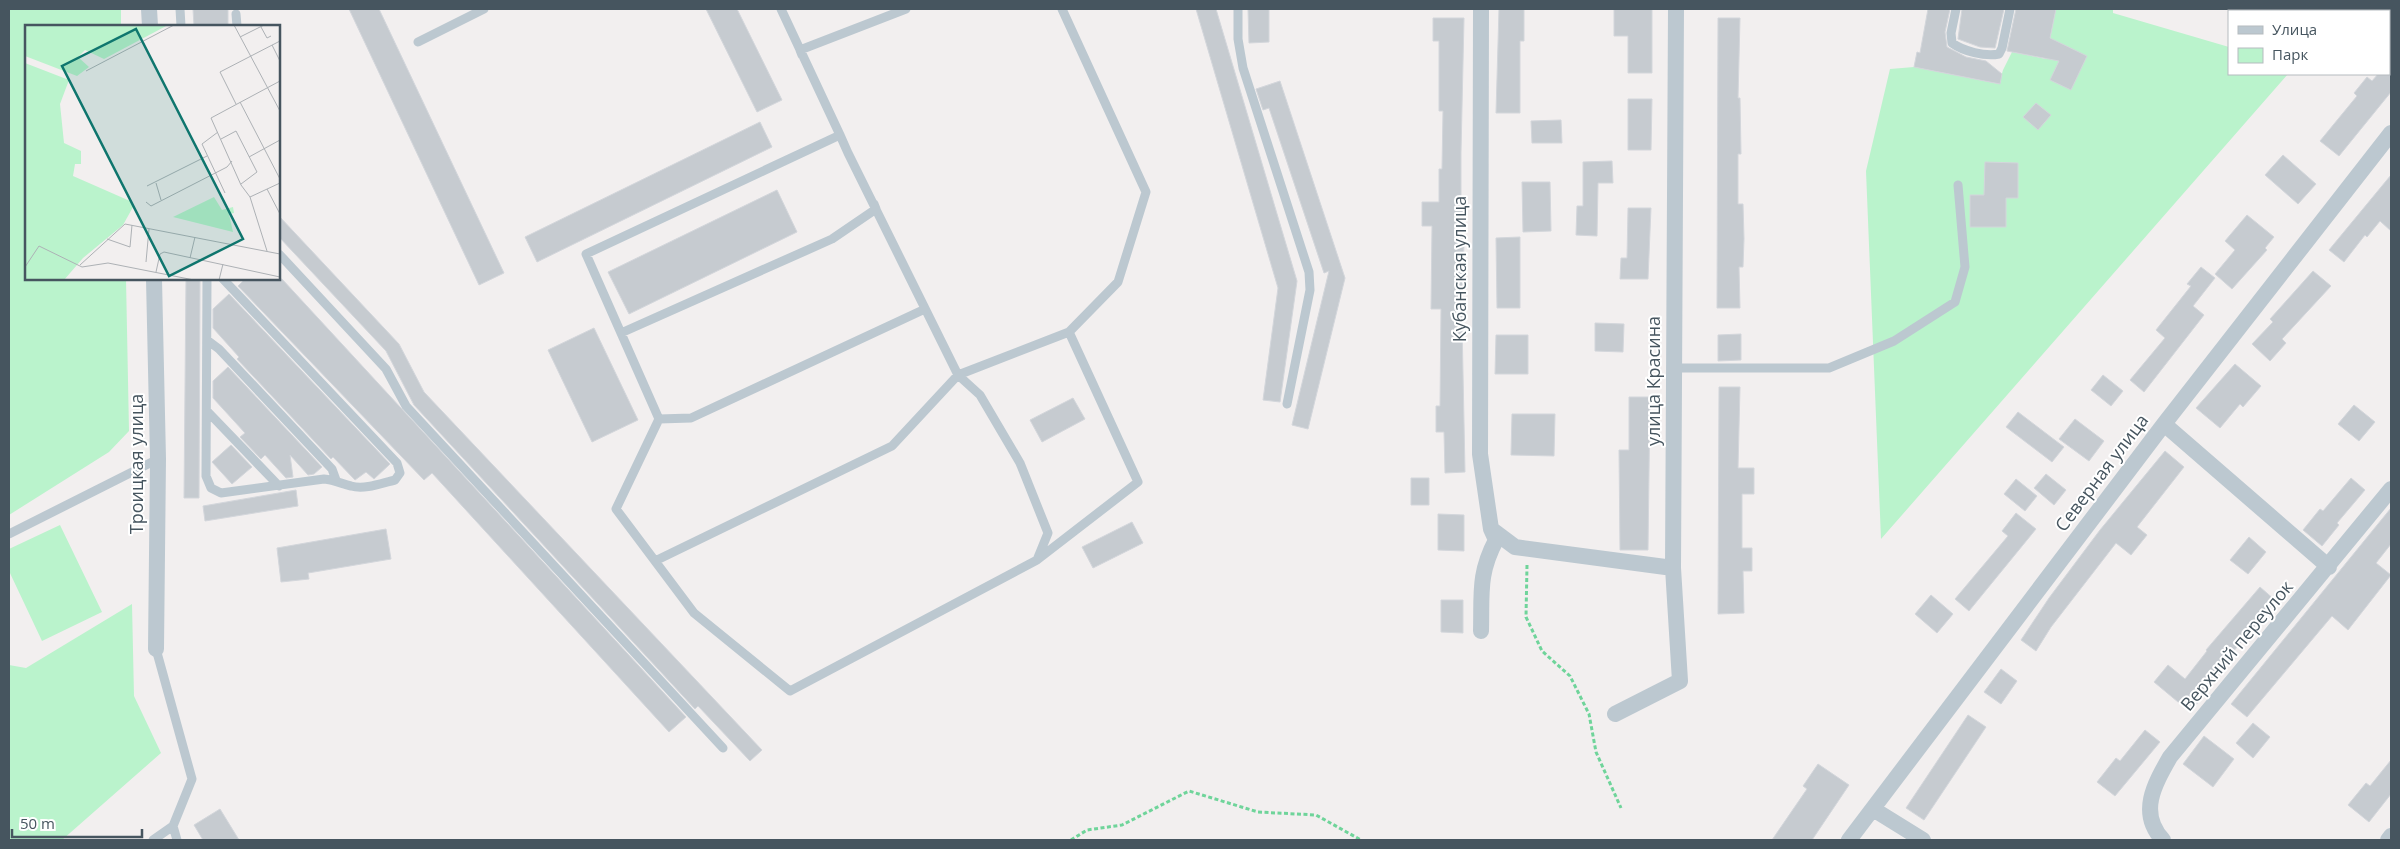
<svg xmlns="http://www.w3.org/2000/svg" width="2400" height="849" font-family="'Open Sans',sans-serif">
<style>
.green{fill:#baf3cc}
.building{fill:#c6cbd0;stroke:#d3d6db}
.lines{fill:none;stroke-linecap:round;stroke-linejoin:round}
.path{stroke:#6fd49a;stroke-width:3;stroke-dasharray:4 2.5;stroke-linecap:butt}
.lane{stroke:#bcc8d0;stroke-width:9}
.street{stroke:#bcc8d0;stroke-width:16}
.labels{text-anchor:middle;stroke-width:4;stroke-linejoin:round;paint-order:stroke}
.street-label{font-size:18px;fill:#46555f;stroke:#fff}
.inset-road{fill:none;stroke:#adb1b5;stroke-width:1}
.view{fill:#0f766e;fill-opacity:0.15;stroke:#0f766e;stroke-width:2.5}
.inset-edge{fill:none;stroke:#46555f;stroke-width:2.5}
</style>
<rect width="100%" height="100%" fill="#f2efef"/>
<!-- green -->
<path class="green" d="M9,9h112v17h-95v253h100l3,152 -20,21 -100,63z
M2056,9h57v4l116,34v27h59l-407,465 -15,-368 24,-102 24,-2 85,17 4,-14 9,-18 34,7z
M60,525l42,87 -60,29 -33,-70v-22z
M132,604l2,92 27,57 -99,87h-53v-175l17,3z"/>
<!-- building -->
<path class="building" d="M193,9h35v17h-34z
M349,9h30l125,264 -25,12z
M706,9h31l45,91 -25,12z
M1196,9h20l81,272 -17,121 -17,-2 15,-112z
M1248,9h21v33l-20,1z
M1499,9h25v32h-4v72h-24z
M1614,9h38v64h-24v-37h-14z
M1928,9h22l-5,23 2,15 19,10 20,4 16,13 -2,10 -86,-17 3,-15 3,1z
M1962,9h42l-9,39 -15,-1 -22,-8z
M2016,9h40l-6,29 37,18 -16,34 -21,-10 9,-19 -52,-10z
M1433,18h31l-3,134v50h4l-3,122 3,148 -20,1 -1,-41h-8v-26h4l1,-97h-10l1,-83h-10v-24h17v-33h3l1,-58h-4v-70h-6z
M1718,18h22l-2,80h2l1,56h-3v50h5l1,35 -1,28h-4l1,41h-23z
M2378,74h13v18l-52,64 -19,-15 37,-45 -3,-3 13,-16 5,4z
M1280,81l65,197 -37,151 -16,-4 37,-154 -5,2 -55,-165 -6,2 -7,-21z
M1628,99h24l-1,51h-23z
M2036,103l15,12 -13,15 -15,-13z
M1561,120l1,23h-30l-1,-22z
M760,122l12,25 -235,115 -12,-25z
M2283,155l33,29 -18,20 -33,-29z
M1612,161l1,22h-15l-1,53 -21,-1 1,-29h6v-44z
M1985,162l33,1v35h-12v29h-36v-32h14z
M2391,175v56l-11,-10 -13,16 -2,-2 -21,27 -15,-12z
M1522,182h28l1,49 -28,1z
M777,190l20,42 -168,82 -21,-42z
M1628,208h23l-3,71h-28l1,-21h6z
M2247,215l27,22 -9,11 2,2 -35,39 -17,-15 20,-24 -10,-9z
M279,216l120,128 25,48 338,358 -12,11 -52,-55 -3,3 -281,-304 -28,-54 -107,-114z
M1520,237v71h-23l-1,-70z
M2201,267l14,11 -22,28 11,9 -60,77 -14,-12 35,-42 -9,-8 35,-44 -4,-2z
M2313,271l18,15 -49,53 4,4 -16,18 -18,-17 21,-22 -3,-3z
M186,279h14l-1,219h-15z
M245,279h37l404,438 -17,15 -237,-259 -8,7 -186,-194z
M229,294l161,170 -16,15 -8,-7 -11,8 -22,-23 -2,2 -94,-100 2,-2 -26,-29v-19z
M1595,323l29,1 -1,28 -28,-1z
M594,328l44,92 -46,22 -44,-92z
M1741,334v26l-23,1v-26z
M1496,335h32v39h-33z
M2235,364l26,22 -18,21 -3,-3 -20,24 -24,-20z
M228,367l94,100 -8,7 -6,1 -18,-20 3,22 -7,1 -21,-23 -4,4 -21,-22 5,-4 -32,-35v-17z
M2103,375l20,16 -12,15 -20,-16z
M1719,387h21l-2,81h16v26h-12v54h10v23h-9l1,42 -26,1z
M1629,397h21l-2,153h-28l-1,-100h10z
M1073,398l12,21 -43,23 -12,-22z
M2354,405l21,17 -16,19 -21,-17z
M2018,412l46,35 -12,15 -46,-35z
M1512,414h43l-1,42 -43,-1z
M2075,419l29,22 -15,20 -30,-22z
M231,445l21,22 -20,17 -20,-22z
M2165,451l19,16 -47,60 10,8 -16,20 -15,-12 -65,84 -15,24 -15,-11 28,-42 51,-68z
M2046,474l20,16 -12,15 -20,-17z
M1411,478h18v27h-18z
M2351,478l14,12 -28,33 2,2 -17,21 -19,-16 17,-21 3,2z
M2016,479l21,17 -12,15 -21,-17z
M296,490l2,16 -93,15 -2,-15z
M2391,508v36l-15,19 15,12 -43,55 -16,-14 -85,101 -16,-13z
M2016,513l20,16 -67,82 -14,-12 53,-63 -6,-5z
M1438,514l26,1v36l-26,-1z
M1132,522l11,21 -50,25 -11,-21z
M386,529l5,30 -83,14 1,6 -28,3 -4,-34z
M2249,537l17,15 -18,22 -18,-14z
M2260,587l16,14 -55,65 -20,26 3,3 -14,17 -36,-30 14,-17 17,14 22,-28 -1,-1z
M1931,595l22,19 -16,19 -22,-19z
M1441,600h22v33l-22,-1z
M2001,669l16,12 -16,23 -17,-12z
M1968,715l18,12 -62,93 -18,-12z
M2253,723l17,14 -17,21 -17,-15z
M2145,730l15,12 -45,54 -18,-14 19,-24 4,3z
M2204,736l30,23 -21,28 -30,-23z
M2391,760v34l-22,28 -21,-17 18,-22 4,3z
M1818,764l31,21 -37,55h-40l35,-51 -4,-3z
M220,809l19,31h-36l-9,-15z"/>
<g class="lines">
<!-- path -->
<path class="path" d="M1527,565l-1,52 16,34 28,25 19,38 7,38 25,56
M1071,840l16,-10 35,-5 67,-34 69,21 58,3 45,25"/>
<!-- lane -->
<path class="lane" d="M180,9l1,17
M781,9l59,126 8,18 110,222 111,-43 69,150 -101,78 -247,131 -96,-78 -78,-104 43,-90 -73,-165 254,-119
M1062,9l84,183 -28,90 -49,50
M1238,9v30l5,29 66,204 1,18 -23,114
M1956,9l-5,24 1,10c11,8 33,14 47,11l3,-6 8,-39
M236,14l1,12
M418,42l66,-33
M802,55l-2,-5 106,-41
M279,254l107,115 20,37 317,342
M207,279l-1,197 5,12 10,5 103,-14c11,1 18,5 27,7 14,4 31,-3 44,-6l5,-7 -3,-10 -174,-184
M621,333l211,-94 44,-30 -2,-5
M207,340l12,9 113,120 4,11
M1674,368h155l65,-27 61,-39 10,-35 -7,-82
M207,411l72,75
M659,419l32,-1 234,-109
M9,534l149,-75
M655,561l237,-115 66,-71 22,20 40,68 28,70 -11,27
M173,826l4,14
M153,840l20,-14 19,-47 -36,-130"/>
<!-- street -->
<path class="street" d="M149,9l1,17
M154,279l4,180 -2,190
M2164,424l165,143
M1491,529l24,18 158,21
M1481,631c1,-37 -3,-57 15,-91l-5,-11 -11,-75 1,-445
M1615,714l65,-33 -7,-113 3,-559
M1873,809l50,31
M1849,840l315,-416 227,-291
M2163,840c-25,-27 -9,-55 7,-83l221,-268
M2388,840l3,-4"/>
</g>
<g class="labels">
<!-- street labels -->
<g class="street-label">
<text transform="translate(1460 269) rotate(-90)" y="6">Кубанская улица</text>
<text transform="translate(1654 381) rotate(-90)" y="6">улица Красина</text>
<text transform="translate(137 464) rotate(-90)" y="6">Троицкая улица</text>
<text transform="translate(2102 473) rotate(-53)" y="6">Северная улица</text>
<text transform="translate(2237 646) rotate(-50)" y="6">Верхний переулок</text>
</g>
</g>
<!-- overview -->
<g transform="translate(25 25)">
<rect width="255" height="255" fill="#f2efef"/>
<path d="M0,0h143l-64,34 -19,-9 -7,7 11,10 -12,9 -52,-20zM0,38l44,17 -9,24 4,39 17,8v13h-6l-2,12 57,25 3,6 -10,18 -40,33 -19,22h-39zM189,172l8,13 11,-3 1,6 -5,1 4,18 -60,-15z" fill="#baf3cc"/>
<path class="inset-road" d="M209,0l46,86M236,2l6,11 4,-2M215,12l24,-12M247,20l8,16M61,46l88,-46M215,77l40,77M211,79l-16,-32 60,-31M193,107l-16,12 23,49M196,114l15,-8 21,41 -16,12M224,132l31,-17M131,158l5,17M122,161l60,-30M242,164l13,25M225,172l30,-14M121,177l5,4 76,-39 5,-6M82,214l23,8 2,-22M242,226l-17,-54 -9,-12 -30,-67 69,-37M165,233l5,-21M121,237l3,-33M55,240l45,-41 155,30M0,242l14,-21 43,21 26,-4 86,17M131,247l4,-18 4,-2 116,25M194,255l4,-16"/>
<path class="view" d="M111,4l107,210 -74,37 -107,-210z"/>
<rect width="255" height="255" class="inset-edge"/>
</g>
<!-- border -->
<rect width="2400" height="849" fill="none" stroke="#46555f" stroke-width="20"/>
<!-- legend -->
<rect x="2228" y="10" width="162" height="65" fill="#ffffff" stroke="#b5bbbf"/>
<rect x="2238" y="26" width="25" height="8" fill="#bcc8d0" stroke="#b5bbbf"/>
<text x="2272" y="35" font-size="15" fill="#46555f">Улица</text>
<rect x="2238" y="48" width="25" height="15" fill="#baf3cc" stroke="#b5bbbf"/>
<text x="2272" y="60" font-size="15" fill="#46555f">Парк</text>
<!-- scale -->
<path d="M12 829v8h130v-8" fill="none" stroke="#46555f" stroke-width="2.5"/>
<text x="20" y="829" font-size="15" fill="#46555f" stroke="#ffffff" stroke-width="4" paint-order="stroke">50 m</text>
</svg>
